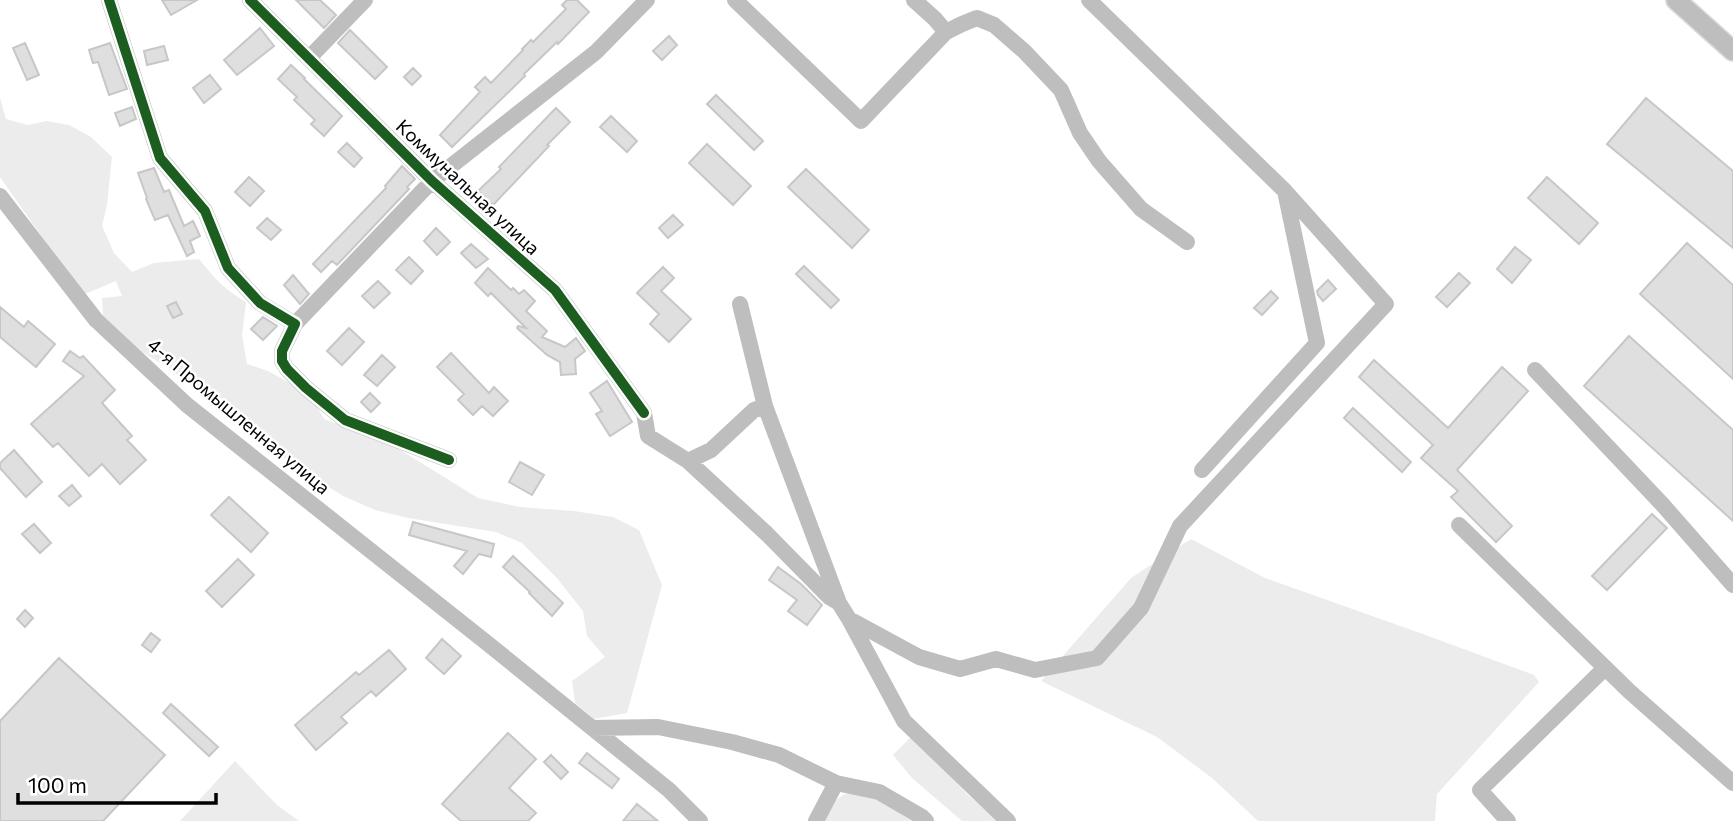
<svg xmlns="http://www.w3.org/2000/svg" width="1733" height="821" font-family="Commissioner,sans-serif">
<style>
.green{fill:#ececec}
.building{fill:#dfdfdf;stroke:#c7c7c7;stroke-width:2}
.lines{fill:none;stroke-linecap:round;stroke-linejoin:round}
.major-casing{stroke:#dbdbdb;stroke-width:22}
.minor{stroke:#bebebe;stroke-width:16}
.major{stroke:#bebebe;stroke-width:19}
.cycleway-casing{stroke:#fff;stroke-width:15}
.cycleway{stroke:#1b5e20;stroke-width:10}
.labels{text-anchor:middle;stroke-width:5;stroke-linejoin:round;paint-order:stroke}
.street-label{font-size:19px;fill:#000;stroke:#fff}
</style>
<rect width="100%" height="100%" fill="#fff"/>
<!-- green -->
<path class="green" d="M0,98l6,21 22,6 19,-4 22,4 22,12 21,20 -5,48 -5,21 12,27 18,19 22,-9 45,-4c17,21 24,29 47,43l-4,33 5,29 21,7 42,23 14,25 70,27 84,52 42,9 54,4 39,6 26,13 23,55 -35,128 -33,6 -19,-16 -3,-22 33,-24 -18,-21 -4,-25 -27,-34 -34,-34 -26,-11 -88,-14 -33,-8 -32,-14 -52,-33 -72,-53 -50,-42 -37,-22 -29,-30 -1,-18 20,-2 -6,-15 -31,13 -24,-30 -61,-87z
M1191,539l74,39 155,55 114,42 5,7 -102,112 -2,27h-177l-46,-43 -55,-41 -116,-56 90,-103z
M912,736l55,58 31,27h-36l-50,-43 -19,-23z
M235,761l42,44 22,16h-119z
M848,793l32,7 37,21h-95c7,-13 12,-23 26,-28z"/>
<!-- building -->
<path class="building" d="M162,0h35l-26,15z
M296,0h24l16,15 -12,13z
M567,0h10l12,12 -31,32 -1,-2 -33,32 1,2 -73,71 -12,-12 40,-43 -5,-5 10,-10 6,6 32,-33 -1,-1 9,-9 2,2 33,-33 -4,-4z
M260,28l14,18 -37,29 -13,-15z
M350,30l37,37 -12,12 -37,-36z
M669,36l8,9 -15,15 -9,-9z
M25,43l14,32 -12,5 -14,-32z
M110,43l17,46 -18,6 -11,-33 -5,1 -4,-13z
M164,46l4,14 -21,5 -3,-14z
M291,65l14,13 -1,1 38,37 -18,20 -13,-12 4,-4 -21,-20 3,-3 -19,-18z
M413,68l8,8 -9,9 -8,-8z
M210,75l11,14 -17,14 -11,-15z
M716,95l47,46 -9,9 -47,-46z
M1646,98l87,73v77l-126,-104z
M132,107l4,12 -16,7 -5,-13z
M556,108l14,14 -23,23 2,1 -56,59 -15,-14 23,-22 -2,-2z
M611,116l26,25 -10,11 -27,-25z
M347,143l15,15 -8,9 -16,-15z
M707,144l44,42 -18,19 -44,-42z
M402,166l13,13 -8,8 2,2 -72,76 -5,-4 -11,11 -8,-8 73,-76 -1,-2z
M154,168l10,24 5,-2 15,36 9,-5 7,15 -10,5 4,11 -7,4 -19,-41 -13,5 -9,-21 1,-1 -9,-25z
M806,169l63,61 -17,18 -64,-61z
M249,177l15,14 -14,15 -15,-14z
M1547,177l51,46 -19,21 -51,-46z
M673,215l10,10 -15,13 -9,-10z
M267,218l14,12 -10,10 -14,-12z
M436,228l14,14 -13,13 -13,-14z
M1687,243l46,42v94l-93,-85z
M471,244l17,15 -12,9 -15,-15z
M1515,247l16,13 -19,23 -15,-14z
M409,257l14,14 -12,13 -15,-14z
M804,266l35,34 -8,8 -35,-34z
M663,267l11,11 -13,13 30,28 -22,23 -19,-18 9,-10 -22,-21z
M488,268l23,22 2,-2 6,6 5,-4 11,11 -9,10 21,20 -5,6 23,10 11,-9 9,13 -10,8 1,15 -15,1 -1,-13 -13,-7 -30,-27 1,-2 8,2 -35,-35 -3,3 -13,-13z
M1459,273l11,10 -23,24 -11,-10z
M293,275l16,19 -9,10 -16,-19z
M1328,280l8,9 -13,12 -5,-6 -1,-4z
M378,281l12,12 -16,15 -12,-12z
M1271,291l7,7 -16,17 -8,-7z
M176,302l6,12 -9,4 -6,-12z
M0,307l24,20 4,-6 27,23 -19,23 -36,-30z
M263,317l14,9 -14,14 -12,-11z
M349,328l15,14 -22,23 -15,-14z
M1629,336l104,94v91l-149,-135z
M70,351l10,7 3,-2 32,34 -13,13 30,33 -5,4 19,20 -26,24 -18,-20 -13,12 -31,-33 -5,4 -22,-23 53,-48 -21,-15z
M451,353l38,40 5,-6 14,14 -15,15 -11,-10 -9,9 -15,-15 6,-6 -27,-27z
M382,355l13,12 -18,19 -13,-11z
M1374,360l74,68 54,-61 26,24 -71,79 55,56 -16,16 -45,-45 7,-6 -37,-33 12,-13 -74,-68z
M607,381l25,41 -22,14 -14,-22 6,-3 -12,-18z
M370,393l10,10 -9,9 -10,-10z
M1353,408l58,54 -9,10 -58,-54z
M14,450l28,32 -16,15 -26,-29v-5z
M520,462l24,13 -12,20 -23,-13z
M72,485l9,11 -12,10 -10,-10z
M229,497l39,36 -17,19 -40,-37z
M1652,514l15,14 -60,62 -15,-14z
M413,522l81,22 -3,13 -12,-3 -16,20 -9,-8 13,-15 -58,-16z
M34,524l17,19 -11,10 -18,-19z
M513,556l50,47 -11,13 -23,-23 1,-1 -27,-25z
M238,559l16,16 -32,32 -16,-16z
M778,567l23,17 21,21 -15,20 -19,-14 9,-11 -28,-20z
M25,610l8,8 -8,9 -8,-8z
M151,633l9,7 -9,12 -9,-7z
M442,639l19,17 -17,18 -18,-16z
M389,650l17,19 -30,27 -5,-5 -30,26 6,6 -31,27 -21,-25 61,-53 3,3z
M59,658l106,97 -62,66h-103v-100z
M171,704l47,43 -9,9 -46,-43z
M508,733l28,26 -27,29 27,25 -8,8h-67l-19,-17z
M587,753l32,26 -7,9 -33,-25z
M551,755l17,17 -7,7 -17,-17z
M637,804l21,17h-35z"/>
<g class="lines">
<!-- major casing -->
<g class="major-casing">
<path id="major" d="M1676,0l57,51"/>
</g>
<!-- minor -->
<path class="minor" d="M109,0l51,158 45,53 23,57 32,35 35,21 -13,27v10l5,8 19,19 39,32 104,40
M250,0l182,181 123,109 89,123 4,23 40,25 79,73 62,63 10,6 10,16 70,38 41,12 36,-10 39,11 62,-12 44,-50 39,-82 206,-222 -101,-113
M735,0l126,121 85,-89 16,-8 15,-6 17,7 30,26 37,39 19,43 19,28 42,48 46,33
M914,0l21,19 11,13
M1089,0l196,191 32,152 -115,127
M309,58l56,-58
M0,196l96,124 91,85 300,238 182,147 31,31
M740,304l25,102 74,197
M295,324l137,-143 164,-129 51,-52
M1535,370l127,134 71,81
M688,461l23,-11 43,-40 11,-4
M1459,525l170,166 104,92
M849,619l55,102 104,100
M592,728l66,-1 74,15 47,13 57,28
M816,821l20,-38 43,9 43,25 4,4
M1508,821l-28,-31 125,-122"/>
<!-- major -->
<use href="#major" class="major"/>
<!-- cycleway casing -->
<g class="cycleway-casing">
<path id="cycleway" d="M109,0l51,158 45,53 23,57 32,35 35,21 -13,27v10l5,8 19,19 39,32 104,40
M250,0l182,181 123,109 89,123"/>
</g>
<!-- cycleway -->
<use href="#cycleway" class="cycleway"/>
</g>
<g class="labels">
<!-- street labels -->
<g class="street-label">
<text transform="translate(468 187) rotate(43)" y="7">Коммунальная улица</text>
<text transform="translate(239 416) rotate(40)" y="7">4-я Промышленная улица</text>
</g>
</g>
<!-- scale -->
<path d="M18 793v10h198v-10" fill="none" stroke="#000000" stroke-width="3.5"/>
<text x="28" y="793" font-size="21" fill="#000000" stroke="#ffffff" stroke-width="5" paint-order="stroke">100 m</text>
</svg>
